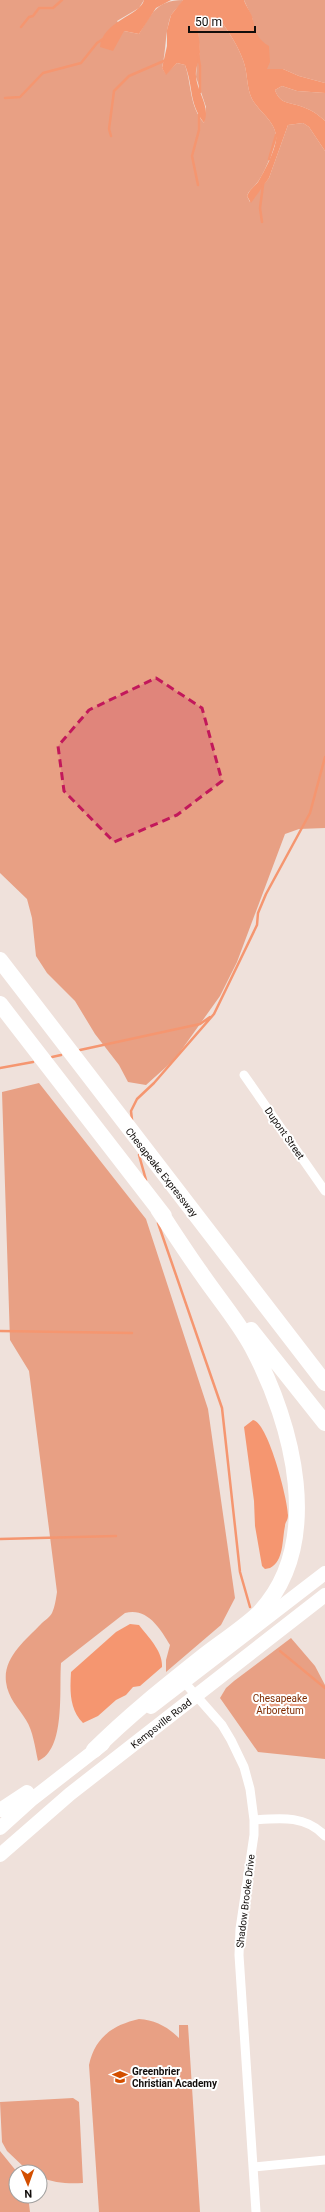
<svg xmlns="http://www.w3.org/2000/svg" width="325" height="2212" font-family="Roboto,sans-serif">
<style>
.green{fill:#e8a084}
.water{fill:#f59670}
.lines{fill:none;stroke-linecap:round;stroke-linejoin:round}
.stream{stroke:#f59670;stroke-width:2.5}
.street{stroke:#fff;stroke-width:9}
.primary{stroke:#fff;stroke-width:14}
.highway{stroke:#fff;stroke-width:16}
.marked{fill:#c2185b;fill-opacity:0.2;stroke:#c2185b;stroke-width:3;stroke-dasharray:8 5;stroke-linejoin:round}
.labels{text-anchor:middle;stroke-width:4;stroke-linejoin:round;paint-order:stroke}
.street-label{font-size:10px;fill:#120e0c;stroke:#fff}
.park-label{font-size:10px;fill:#7f2b00;stroke:#fff}
.poi-label{font-size:10px;font-weight:bold;fill:#120e0c;stroke:#fff;text-anchor:start}
</style>
<rect width="100%" height="100%" fill="#efe1db"/>
<!-- green -->
<path class="green" d="M0,0h144l-5,8 -22,13 7,10 15,3c12,-19 17,-34 44,-34 -3,7 -11,11 -13,18 -5,16 -4,33 -8,50l4,6 11,-11 8,2c7,20 4,41 19,58l2,-16 -10,-30 1,-16 3,-8 -3,-32 7,-2 16,1c9,12 18,26 23,40 5,12 3,27 9,39 7,13 26,24 24,41 -2,9 -13,37 -20,44 -4,5 -7,6 -9,12l3,6 19,-24 19,-53 15,-2 6,4 16,24v677l-26,1 -14,5 -48,128 -17,34 -45,63 -29,26 -18,-3 -9,-17 -24,-31 -20,-33 -28,-28 -11,-17 -4,-38 -5,-19 -27,-26z
M244,0h81v83l-26,-7 -16,-7h-16l-5,-27 -6,-6 -3,-8v-8z
M282,86l15,5 28,2v28c-7,-7 -15,-12 -25,-15 -12,-4 -20,-2 -25,-16z
M39,1083l107,136 62,190 27,189 -14,27 -55,47v-12l4,-15c-10,-17 -23,-38 -45,-32l-64,50c-2,26 5,87 -23,98 -3,-14 -5,-30 -12,-41 -8,-13 -18,-22 -20,-38 -3,-25 20,-42 35,-58 3,-3 9,-7 11,-11 3,-6 4,-15 5,-21l-28,-221 -19,-31 -8,-248z
M291,1638l24,28 10,19v74l-67,-7 -38,-54 6,-10 8,-7z
M139,2019c16,1 29,8 40,19v-13h9l12,187h-101l-10,-147c6,-28 24,-40 50,-46z
M73,2098l6,4 4,81c-15,1 -29,0 -43,-6v-5l-13,-2 -20,-19 -5,-9 -2,-40z
M0,2151l17,21 -1,24h12l2,16h-30z"/>
<!-- water -->
<path class="water" d="M144,0h27l-15,8 -17,26 -15,-3 -11,20 -13,-4c2,-26 40,-31 44,-47z
M183,0h61c2,7 8,13 9,20 3,13 4,19 16,26l1,16 -3,7h16l16,7 26,7v10l-28,-2 -15,-5 -7,4c5,14 13,12 25,16 10,3 18,8 25,15v30l-16,-24 -6,-4 -15,2 -19,53 -18,25 -4,-7c3,-7 7,-9 11,-14 7,-12 16,-29 18,-42 2,-17 -17,-28 -24,-41 -6,-12 -4,-27 -9,-39 -5,-14 -14,-28 -23,-40l-16,-1 -7,2c1,10 3,21 3,31 0,8 -5,15 -4,24 1,17 15,30 8,47 -16,-22 -10,-35 -19,-58l-8,-2 -11,12 -4,-7 5,-22v-16l4,-15z
M253,1420c15,2 35,80 35,95 0,6 -3,7 -3,11 -3,14 -1,35 -15,42l-5,1 -3,-3 -7,-40 -1,-25 -10,-74z
M130,1624l9,1c9,12 24,26 23,42l-22,19 -7,1 -7,8 -10,5 -18,16 -15,7c-14,-14 -13,-33 -12,-51l45,-40z"/>
<g class="lines">
<!-- stream -->
<path class="stream" d="M21,27l8,-10 4,-1 6,-8h14l9,-8
M198,55l2,11v26
M5,98l15,-1 23,-24 38,-10 16,-20 6,-4
M111,136l-2,-7 5,-38 15,-15 37,-16
M269,159l7,-24
M198,185l-6,-29 7,-26v-15
M262,222l-2,-14 3,-23
M80,1050l120,-26 10,-7
M52,1057l9,-2
M0,1068l33,-6
M132,1120l-1,-9 6,-12 17,-16 60,-69 43,-89 1,-12 8,-19 44,-81 15,-56
M139,1155l7,25
M158,1223l64,185 18,164 10,35
M0,1331l132,2
M0,1539l116,-3
M280,1651l45,37"/>
<!-- street -->
<path class="street" d="M244,1075l81,116
M185,1683l37,42 9,15 13,27 6,22 4,31v15l-14,94 -1,26 17,257
M254,1820c26,-2 52,-5 71,16
M254,2167l71,-7"/>
<!-- primary -->
<path class="primary" d="M151,1707l174,-134
M0,1810l27,-18
M0,1828l31,-28 72,-56
M0,1855l70,-61 255,-199"/>
<!-- highway -->
<path class="highway" d="M0,960l325,423
M0,1004l164,212
M251,1330l74,93
M94,1750c35,-35 73,-65 112,-96 17,-13 37,-26 53,-41 66,-70 34,-189 -7,-266 -14,-26 -34,-49 -51,-74 -15,-21 -29,-43 -43,-64"/>
</g>
<!-- marked area -->
<path class="marked" d="M156,678l46,30 20,73 -45,34 -63,27 -50,-51 -6,-45 31,-36z"/>
<!-- icons -->
<defs>
<g id="school-bare" transform="scale(1.2)"><path d="M0-5L7-2L0 1L-7-2ZM-4 1L0 2.5L4 1V4Q0 6-4 4Z" fill="#d34f00" stroke="#fff" stroke-width="2.5" paint-order="stroke"/></g>
</defs>
<g fill-rule="evenodd">
<use href="#school-bare" x="120" y="2077"/>
</g>
<g class="labels">
<!-- street labels -->
<g class="street-label">
<text transform="translate(285 1133) rotate(55)" y="4">Dupont Street</text>
<text transform="translate(162 1172) rotate(52)" y="4">Chesapeake Expressway</text>
<text transform="translate(161 1723) rotate(-38)" y="4">Kempsville Road</text>
<text transform="translate(245 1901) rotate(-83)" y="4">Shadow Brooke Drive</text>
</g>
<!-- park labels -->
<g class="park-label">
<text x="280" y="1702">Chesapeake<tspan x="280" dy="12">Arboretum</tspan></text>
</g>
<!-- poi labels -->
<g class="poi-label">
<text x="132" y="2075">Greenbrier<tspan x="132" dy="12">Christian Academy</tspan></text>
</g>
</g>
<!-- north arrow -->
<g transform="translate(28 2184) rotate(178)"><circle r="19" fill="#ffffff" stroke="#a09f9e"/>
<path d="M0-3L7 15L0 10L-7 15Z" fill="#d34f00"/>
<text y="-6" font-size="11" font-weight="bold" text-anchor="middle" fill="#120e0c">N</text>
</g>
<!-- scale -->
<path d="M189 26v6h66v-6" fill="none" stroke="#120e0c" stroke-width="2"/>
<text x="195" y="26" font-size="12" fill="#120e0c" stroke="#ffffff" stroke-width="3" paint-order="stroke">50 m</text>
</svg>
